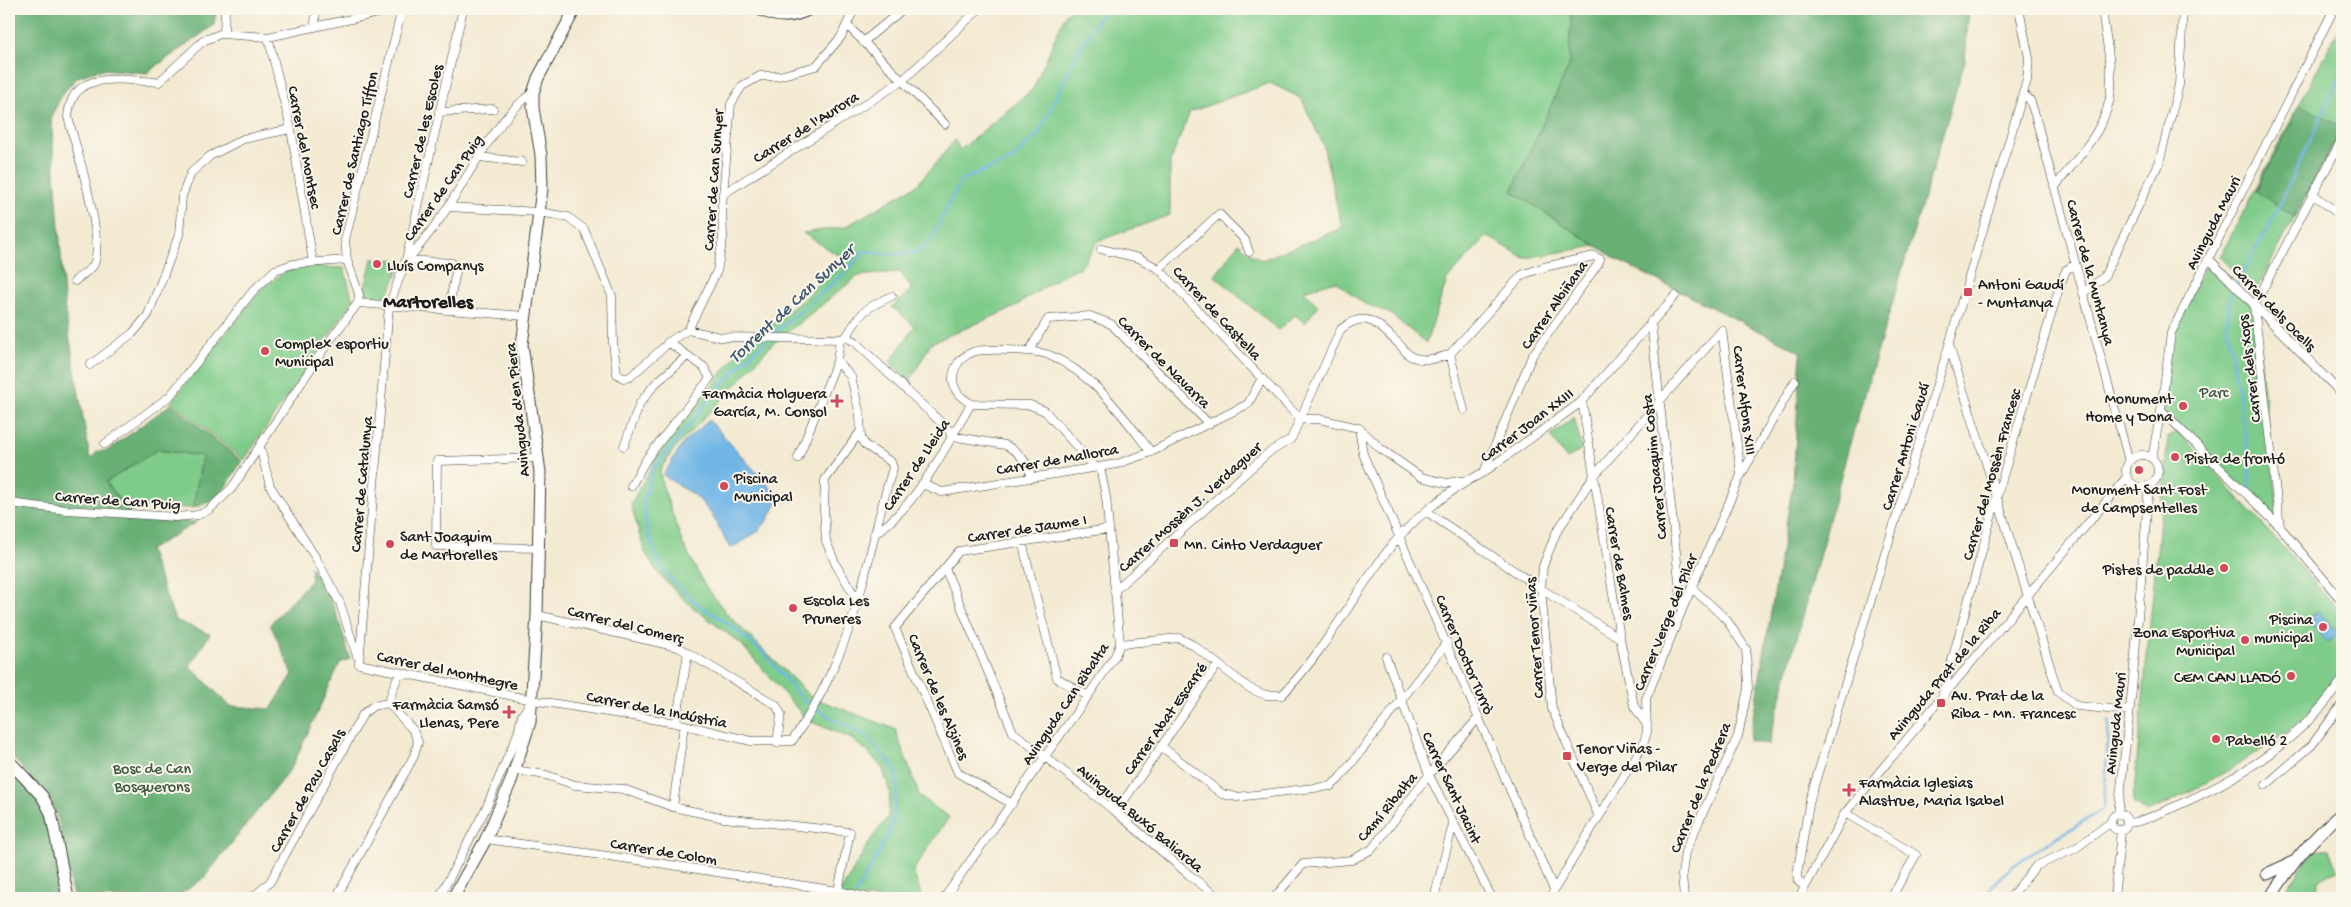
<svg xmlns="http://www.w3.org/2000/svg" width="2351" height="907" font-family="'Gochi Hand',sans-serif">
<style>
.green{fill:#7fcc8a;stroke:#4e7453}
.forest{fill:#67b076;stroke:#426649}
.water{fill:#70b5e6;stroke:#466881}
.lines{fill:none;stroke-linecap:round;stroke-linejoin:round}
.stream{stroke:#70b5e6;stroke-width:2.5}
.street-casing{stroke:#3c3b37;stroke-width:9}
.secondary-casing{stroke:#3c3b37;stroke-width:13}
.street{stroke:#fff;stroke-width:8}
.secondary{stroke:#fff;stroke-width:11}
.poi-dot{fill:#d1495b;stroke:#fbf7ec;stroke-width:2}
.labels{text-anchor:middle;stroke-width:4;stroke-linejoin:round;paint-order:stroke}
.street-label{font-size:16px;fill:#1c1c1c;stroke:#fbf7ec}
.poi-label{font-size:16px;fill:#1c1c1c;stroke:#fbf7ec;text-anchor:start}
.park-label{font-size:16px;fill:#3f5a42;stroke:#fbf7ec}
.water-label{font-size:18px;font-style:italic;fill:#3e596d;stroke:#fbf7ec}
.quarter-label{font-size:19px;font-weight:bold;fill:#1c1c1c;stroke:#fbf7ec}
</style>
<rect width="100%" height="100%" fill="#fbf7ec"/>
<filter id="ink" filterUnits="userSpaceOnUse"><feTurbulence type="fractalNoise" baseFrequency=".02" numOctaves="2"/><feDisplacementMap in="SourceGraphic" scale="10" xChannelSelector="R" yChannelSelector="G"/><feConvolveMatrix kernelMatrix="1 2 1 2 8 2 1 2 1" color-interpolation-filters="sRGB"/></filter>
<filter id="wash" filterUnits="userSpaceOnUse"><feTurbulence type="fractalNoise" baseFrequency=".0096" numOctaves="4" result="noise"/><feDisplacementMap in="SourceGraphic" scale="20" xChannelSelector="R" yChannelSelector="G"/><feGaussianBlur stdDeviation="1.12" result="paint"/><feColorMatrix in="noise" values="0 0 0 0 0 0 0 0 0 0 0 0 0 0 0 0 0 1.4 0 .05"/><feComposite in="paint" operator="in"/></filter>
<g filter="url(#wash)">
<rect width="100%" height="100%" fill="#f3ead2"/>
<!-- green -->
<path class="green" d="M1074,9h497l-2,57 -57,125 84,55 -71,12 -38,-22 -40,44 -21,63 -37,-30 -26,-10 -28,-22 -31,10 14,15 -13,17 -10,-8 -17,15 -63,-54 24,-33 10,10 13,7 80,-32 -19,-84 -22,-46 -31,-15 -80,29 -20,50v53l-72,26 -17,26 -17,7 -51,34 -82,35 -22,40 -19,-21 25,-36 -23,-19 20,-18 -12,-17 -42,4 -88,70 -36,41 -60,62 -14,21 2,14 20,58 22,42 23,30 84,83 84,32 25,68 29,20 -36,54 9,27h-85l33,-57 18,-24 2,-24 -7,-24 -16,-18 -17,-13 -43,-18 -66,-76 -51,-39 -29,-28 -17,-26 -13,-47 26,-48 87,-111 56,-43 44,-43 -41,-26 42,-6 72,-42 38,-45 5,10 73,-61 33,-76z
M2342,22v107l-87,163 -35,-35z
M372,259l30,1c-5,12 -10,35 -23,40l-13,-7 -1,-5z
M2209,259l45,47 26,221 -119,-117 10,-77z
M304,266l40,2 9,32 -109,160 -73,-58 91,-114 24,-17z
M1574,417l8,32 -15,10 -17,-23z
M2178,431l164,182c0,14 4,41 0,54 -19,60 -142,120 -196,146l-13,-11 35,-366z
M157,450l46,6 -10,52 -70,-2 -17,-24z
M2314,849l15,1 9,20 -20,10 -1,18h-36z"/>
<!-- forest -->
<path class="forest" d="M9,9h207l-2,16 -67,48 -45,-4 -24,8 -15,16 -12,24 14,194 25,148 8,-8h9l64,-47 71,57 -24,38 -25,9 9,-52 -45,-6 -51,32 29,38 62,2 -48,28 26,70 35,14 -20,32 40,40 41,3 22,-35 -23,-50 41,-44v-13c22,28 30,59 39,92l-10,4 -48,104 -88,111 -29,20h-102l-15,-79 -6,-16 -43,-50z
M1571,9h398l-4,52 -117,389 -80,295 -19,-4 44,-258 8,-131 -180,-90 -109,-71 57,-125z
M2301,105l41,22 -48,90 -38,-26z
M9,768l22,23 16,26 17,81h-55z"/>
<!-- water -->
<path class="water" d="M709,420l70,77c-11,29 -22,38 -49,51l-18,-33 -14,-17 -35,-23 21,-33z
M2318,611l21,22 -11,10 -21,-22z"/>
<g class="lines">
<!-- stream -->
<path class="stream" d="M772,335l72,-61 20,-23 23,3 29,-1 15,-13 30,-60 51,-20 27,-27 40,-84 22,-34 14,-6
M766,341l-19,17 -28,30 -67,82 -9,32 5,31 11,31 16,20 25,22 26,16 39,32 37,45 33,21 31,16 30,33 1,18 -4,34 -9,22 -28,51
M2249,495l1,-31 -23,-138 3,-29 41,-75 71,-149
M1985,898c11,-32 89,-68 119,-90l5,-87"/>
</g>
</g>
<g filter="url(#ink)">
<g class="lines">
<!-- street casing -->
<g class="street-casing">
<path id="street" d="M315,25l1,-16
M847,25l98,99
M224,34l1,-25
M268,37l23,92 22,133
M863,42l40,-33
M2023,93l7,7 5,15 94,346
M439,112l54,-3
M479,157l43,5
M2055,187c21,-28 54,-60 56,-98 1,-26 -6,-54 -9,-80
M723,194l179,-113 77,-72
M2313,194l29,23
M448,207l91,5 29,5 16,12 28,67 1,47 4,31 6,4 7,-1 43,-38 15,-9 32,7 120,2 6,-2
M1101,249l38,9 20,11 141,150
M2209,259l133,135
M1159,269l60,-55 26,26 4,12
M75,281c5,-5 14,-10 18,-15 14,-22 -18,-122 -25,-149 3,-50 56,-36 91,-35l44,-41 17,-7 48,3 129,-28
M2083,293l21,-16 55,-114 20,-78 4,-76
M358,303l168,13
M448,310l9,-43 -5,-4 -46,-3 57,-251
M1651,321l31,287
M688,330l29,-59 6,-33 -1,-32 9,-102 11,-18 18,-10h19l37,-10 25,-29 13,-28
M1722,330l19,145
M846,337l9,5 94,88 2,6
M846,337c16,-26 19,-29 46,-41
M1949,345l109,347 19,14 52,5
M1029,351l19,-32 42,-3 21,8 98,100
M1450,354l14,56
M90,365l43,-32 15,-18 31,-80 3,-39 9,-23 19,-17 33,-17 48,-10
M1582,401l38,237 14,68 13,19
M971,404c-5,-4 -11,-7 -14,-12 -10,-16 0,-34 16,-40 11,-4 65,-2 76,3 45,19 73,60 102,97
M971,404l59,1 15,6 50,56
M2161,410l119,117 62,74
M1300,419h19l40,9 22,21 40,28 25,6 22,-3
M1359,428l4,26 191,436
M951,436l54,9c15,7 22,17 27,33
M105,444l65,-48 83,-105 22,-21 18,-6 54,-4
M624,446l16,-43 15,-19 32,-28
M260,447l10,39 47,74 23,43 17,53
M2126 471a16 16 0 1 1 32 0a16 16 0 1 1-32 0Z
M538,458l-101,3 -1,85 103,2
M798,458l39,-97 3,-22
M2152,458l9,-48 10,-77 163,-324
M922,484l20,8 175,-28 34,-12 97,-48 14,-26
M631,486l16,-28 63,-80 -6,-11 -36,-25
M9,503l58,7 109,7 22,-2 11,-5 23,-22 93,-141 33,-44 1,-9 -12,-34 -2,-20 57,-231
M1427,512l114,77 79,49
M2280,527l-26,-221 88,-167
M874,534c42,-26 72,-88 97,-130
M1022,542l35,136 31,18
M945,568l68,164 103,80 72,62 31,24
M1114,591l154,-138 23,-14 50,-110c27,-22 39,-2 60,17 3,4 7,9 11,11 13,5 26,2 38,-3l72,-79 22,-8 50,-11 6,3 -2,5 -66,92 -48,116
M858,601l-22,-36 -10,-24 -2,-33 1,-28 35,-48
M537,615l141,32 98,58 5,9 -4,29
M1120,644l59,-6 14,7 56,43 16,7h17c40,-41 67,-92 101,-138 24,-34 64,-66 101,-85l96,-69 95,-107
M1386,657l43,118 63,123
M359,664l173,36 144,23 75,18h41c31,-43 57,-103 70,-155 11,-40 18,-79 31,-118l-2,-6 -26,-17 -4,-7 -1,-23 -9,-38 -14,-16
M359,664l30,-358 17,-46 5,-4c13,-16 26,-32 37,-49 22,-34 52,-94 85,-114
M1943,693l54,-197 63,-211 6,-15 9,-6
M388,703l11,-30
M676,723l12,-70
M1161,746l61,48 15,3 94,-11 8,-7 108,-137
M515,770l31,5 29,10 48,4 50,18 51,11 126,14 -12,59 -4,7
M2266,785l46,-40 30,-41
M1012,804l-54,-31 -63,-145 64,-77 150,-22
M673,807l11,-82
M1116,812l102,-148
M1845,813l71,42 -25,43
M2111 822a8 8 0 1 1 16 0a8 8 0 1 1-16 0Z
M2118,814l14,-124 17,-205
M1599,817l-47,-108 -11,-120 2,-23 13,-33 37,-56 129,-147
M2128,823c16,-1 31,-10 46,-16 65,-28 129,-68 168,-127
M486,839l179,25 173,27 32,7
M1805,887l-7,-6 -1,-7 13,-75 139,-454 78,-265 2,-22 -10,-49
M252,898l18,-16 93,-168 10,-8 15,-3
M336,898l78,-142 4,-14 -5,-12 -25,-27
M439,898l48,-92 31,-73 4,-18 9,-13
M944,898l144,-202 27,-40 5,-12 -14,-147 -6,-30
M1274,898l29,-34 49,-4 20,-11 57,-74 50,-58
M1434,898l19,-74
M1551,898l3,-8 89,-145 4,-13 -1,-33 36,-89 59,-135 54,-94
M1684,898l-2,-23 3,-23 53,-116 10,-48 -2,-39 -20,-30 -34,-31
M1799,898l46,-85 281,-335
M2010,898l26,-32 40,-18 35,-26
M2114,898l7,-67"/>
</g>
<!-- secondary casing -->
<g class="secondary-casing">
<path id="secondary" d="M759,9c18,9 32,10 51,0
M9,761l33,35 9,17 17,85
M2267,874l26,-12
M453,898l33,-59 25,-58 19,-59 7,-107 3,-143 -18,-127 20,-156 -1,-34 -8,-47v-15l5,-15 37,-69
M2270,898c23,-36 39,-57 72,-85"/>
</g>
<!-- street -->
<use href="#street" class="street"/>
<!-- secondary -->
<use href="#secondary" class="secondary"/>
</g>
</g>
<!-- markers -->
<g class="poi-dot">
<circle cx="377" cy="264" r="5"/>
<rect x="1963" y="287" width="10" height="10" rx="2.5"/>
<circle cx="265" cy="351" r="5"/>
<path d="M834.5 393.5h5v5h5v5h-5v5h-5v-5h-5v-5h5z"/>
<circle cx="2183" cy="406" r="5"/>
<circle cx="2175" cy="457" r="5"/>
<circle cx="2139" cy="470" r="5"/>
<circle cx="724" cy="486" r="5"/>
<rect x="1169" y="538" width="10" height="10" rx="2.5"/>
<circle cx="390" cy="544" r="5"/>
<circle cx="2224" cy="568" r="5"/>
<circle cx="793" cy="608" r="5"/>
<circle cx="2323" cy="627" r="5"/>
<circle cx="2245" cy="640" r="5"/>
<circle cx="2291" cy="676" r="5"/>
<rect x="1936" y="698" width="10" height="10" rx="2.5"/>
<path d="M506.5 704.5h5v5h5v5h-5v5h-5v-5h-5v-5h5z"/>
<circle cx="2216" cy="739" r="5"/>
<rect x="1562" y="751" width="10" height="10" rx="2.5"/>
<path d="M1846.5 782.5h5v5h5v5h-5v5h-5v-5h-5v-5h5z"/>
</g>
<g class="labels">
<!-- street labels -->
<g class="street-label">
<text transform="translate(805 126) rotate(-32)" y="6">Carrer de l'Aurora</text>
<text transform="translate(421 131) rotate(-77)" y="6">Carrer de les Escoles</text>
<text transform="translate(306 147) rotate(79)" y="6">Carrer del Montsec</text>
<text transform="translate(353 153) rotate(-77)" y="6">Carrer de Santiago Tiffon</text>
<text transform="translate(712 180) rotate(-86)" y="6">Carrer de Can Sunyer</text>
<text transform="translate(442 187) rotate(-55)" y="6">Carrer de Can Puig</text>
<text transform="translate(2212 222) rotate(-63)" y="6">Avinguda Mauri</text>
<text transform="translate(2092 272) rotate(75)" y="6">Carrer de la Muntanya</text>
<text transform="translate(1553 304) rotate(-55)" y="6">Carrer Albiñana</text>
<text transform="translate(2275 307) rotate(46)" y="6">Carrer dels Ocells</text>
<text transform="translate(1218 312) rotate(47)" y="6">Carrer de Castella</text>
<text transform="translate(1165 361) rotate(45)" y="6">Carrer de Navarra</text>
<text transform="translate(2248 369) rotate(-97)" y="6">Carrer dels Xops</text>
<text transform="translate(1746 400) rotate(83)" y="6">Carrer Alfons XIII</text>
<text transform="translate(516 410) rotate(-96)" y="6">Avinguda d'en Piera</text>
<text transform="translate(1526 424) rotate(-37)" y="6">Carrer Joan XXIII</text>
<text transform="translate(1904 446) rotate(-73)" y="6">Carrer Antoni Gaudí</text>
<text transform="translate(1057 458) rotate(-10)" y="6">Carrer de Mallorca</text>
<text transform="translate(915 464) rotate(-56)" y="6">Carrer de Lleida</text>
<text transform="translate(1653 467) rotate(-96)" y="6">Carrer Joaquim Costa</text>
<text transform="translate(1990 474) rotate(-74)" y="6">Carrer del Mossèn Francesc</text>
<text transform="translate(360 484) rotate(-85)" y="6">Carrer de Catalunya</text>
<text transform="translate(118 499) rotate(4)" y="6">Carrer de Can Puig</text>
<text transform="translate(1189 506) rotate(-42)" y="6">Carrer Mossèn J. Verdaguer</text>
<text transform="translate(1027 527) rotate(-9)" y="6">Carrer de Jaume I</text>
<text transform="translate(1621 563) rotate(80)" y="6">Carrer de Balmes</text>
<text transform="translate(1664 622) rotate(-68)" y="6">Carrer Verge del Pilar</text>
<text transform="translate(626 623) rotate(14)" y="6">Carrer del Comerç</text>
<text transform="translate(1533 638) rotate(-94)" y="6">Carrer Tenor Viñas</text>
<text transform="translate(1466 654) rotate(67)" y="6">Carrer Doctor Turrò</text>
<text transform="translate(448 669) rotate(12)" y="6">Carrer del Montnegre</text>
<text transform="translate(1943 673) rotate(-50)" y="6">Avinguda Prat de la Riba</text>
<text transform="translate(940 696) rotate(67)" y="6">Carrer de les Alzines</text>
<text transform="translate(1064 703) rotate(-56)" y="6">Avinguda Can Ribalta</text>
<text transform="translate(657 708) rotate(11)" y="6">Carrer de la Indústria</text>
<text transform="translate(1164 718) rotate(-55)" y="6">Carrer Abat Escarré</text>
<text transform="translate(2114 723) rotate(-84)" y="6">Avinguda Mauri</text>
<text transform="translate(1453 787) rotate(65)" y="6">Carrer Sant Jacint</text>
<text transform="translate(1699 787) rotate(-68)" y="6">Carrer de la Pedrera</text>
<text transform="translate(306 790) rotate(-61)" y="6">Carrer de Pau Casals</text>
<text transform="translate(1386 806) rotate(-50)" y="6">Camí Ribalta</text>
<text transform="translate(1141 817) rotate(40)" y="6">Avinguda Buxó Baliarda</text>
<text transform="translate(664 850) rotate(9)" y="6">Carrer de Colom</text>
</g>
<!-- poi labels -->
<g class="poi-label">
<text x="387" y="270">Lluís Companys</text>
<text x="1978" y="289">Antoni Gaudí<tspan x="1978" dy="18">- Muntanya</tspan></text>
<text x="275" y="348">Complex esportiu<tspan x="275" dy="18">Municipal</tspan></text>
<text x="827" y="398" text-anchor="end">Farmàcia Holguera<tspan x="827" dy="18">García, M. Consol</tspan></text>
<text x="2173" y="403" text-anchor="end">Monument<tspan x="2173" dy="18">Home y Dona</tspan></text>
<text x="2185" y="463">Pista de frontó</text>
<text x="734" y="483">Piscina<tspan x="734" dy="18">Municipal</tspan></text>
<text x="2139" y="494" text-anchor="middle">Monument Sant Fost<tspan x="2139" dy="18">de Campsentelles</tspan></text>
<text x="400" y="541">Sant Joaquim<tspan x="400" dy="18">de Martorelles</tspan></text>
<text x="1184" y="549">Mn. Cinto Verdaguer</text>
<text x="2214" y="574" text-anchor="end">Pistes de paddle</text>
<text x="803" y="605">Escola Les<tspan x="803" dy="18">Pruneres</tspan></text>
<text x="2313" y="624" text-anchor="end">Piscina<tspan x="2313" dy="18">municipal</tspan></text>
<text x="2235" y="637" text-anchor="end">Zona Esportiva<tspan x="2235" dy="18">Municipal</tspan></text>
<text x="2281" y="682" text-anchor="end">CEM CAN LLADÓ</text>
<text x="1951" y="700">Av. Prat de la<tspan x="1951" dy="18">Riba - Mn. Francesc</tspan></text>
<text x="499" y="709" text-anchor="end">Farmàcia Samsó<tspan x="499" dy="18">Llenas, Pere</tspan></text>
<text x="2226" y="745">Pabelló 2</text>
<text x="1577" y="753">Tenor Viñas -<tspan x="1577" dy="18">Verge del Pilar</tspan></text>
<text x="1859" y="787">Farmàcia Iglesias<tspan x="1859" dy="18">Alastrue, Maria Isabel</tspan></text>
</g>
<!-- park labels -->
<g class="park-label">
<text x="2214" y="397">Parc</text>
<text x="152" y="773">Bosc de Can<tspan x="152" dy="18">Bosquerons</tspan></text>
</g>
<!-- water labels -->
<g class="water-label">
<text transform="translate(791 303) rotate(-43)" y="6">Torrent de Can Sunyer</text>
</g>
<!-- quarter labels -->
<g class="quarter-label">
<text x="428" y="307">Martorelles</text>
</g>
</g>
<!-- margin -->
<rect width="2351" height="907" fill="none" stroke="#fbf7ec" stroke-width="30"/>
</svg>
